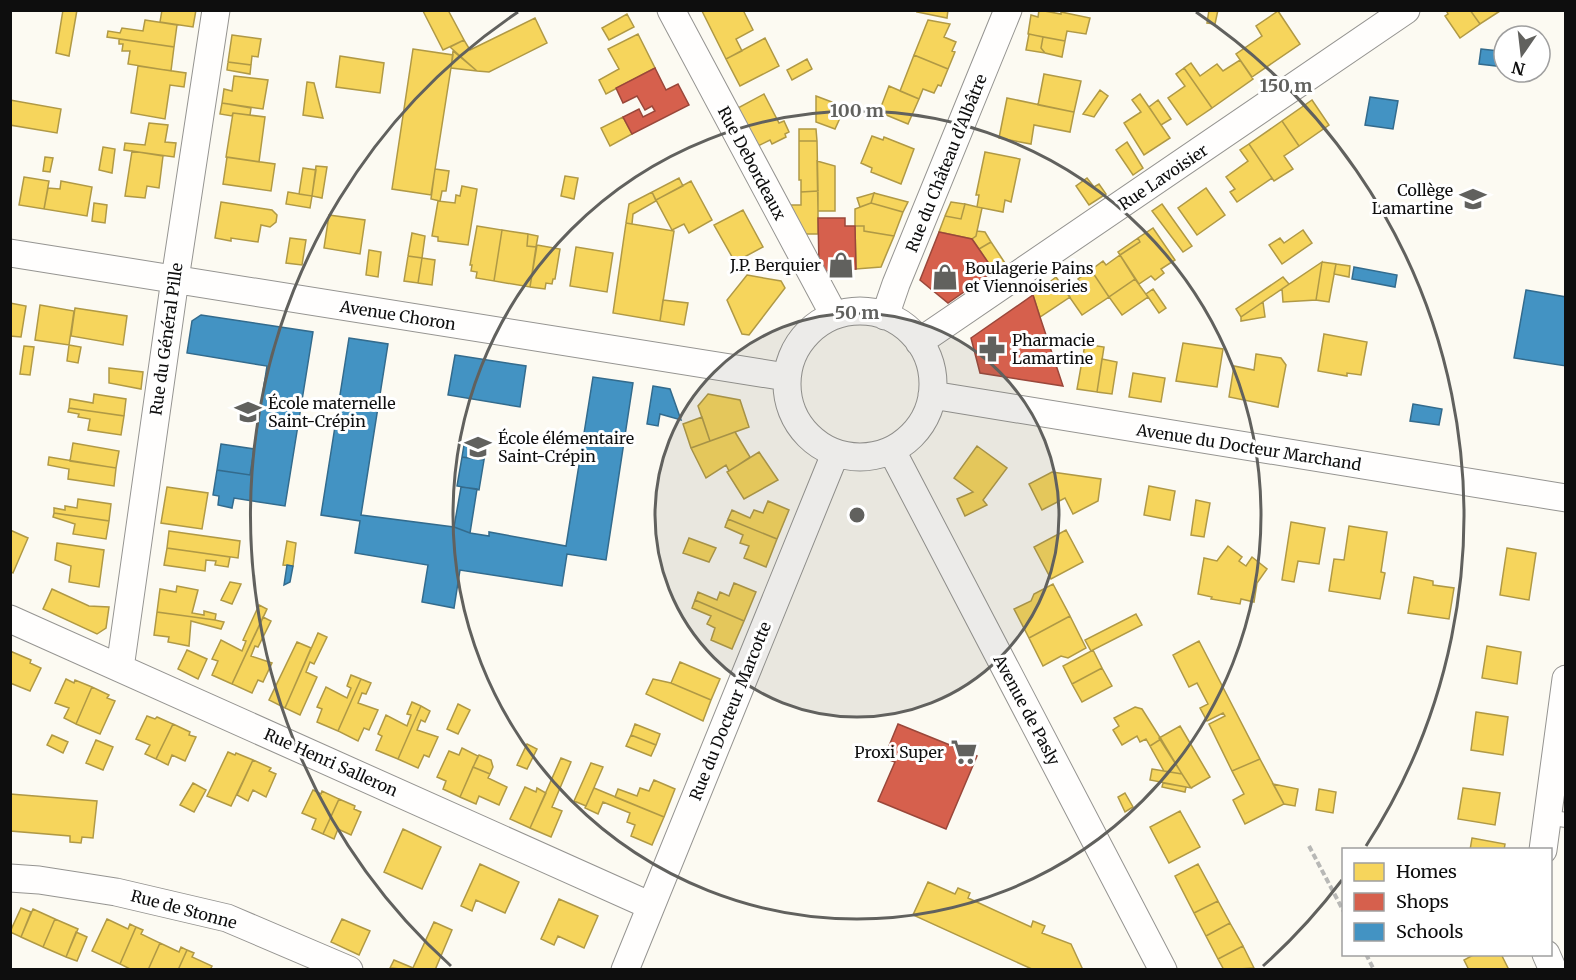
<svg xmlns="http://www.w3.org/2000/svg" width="1576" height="980" font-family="Merriweather,serif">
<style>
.homes{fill:#f6d55c;stroke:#b09945;stroke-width:1.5}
.shops{fill:#d6604d;stroke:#9a473a;stroke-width:1.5}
.schools{fill:#4393c3;stroke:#336b8d;stroke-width:1.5}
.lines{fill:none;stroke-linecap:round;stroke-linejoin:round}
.lane-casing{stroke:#959491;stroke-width:16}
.street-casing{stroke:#959491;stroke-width:29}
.path{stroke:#b8b8b6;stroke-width:4;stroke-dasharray:6 3;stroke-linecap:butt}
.lane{stroke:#fffefd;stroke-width:14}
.street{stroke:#fffefd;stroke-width:27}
.ring{fill:none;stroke:#61615e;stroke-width:3}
.labels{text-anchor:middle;stroke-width:6;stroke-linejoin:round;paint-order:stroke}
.street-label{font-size:16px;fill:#0e0e0e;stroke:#fff}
.poi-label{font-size:16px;fill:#0e0e0e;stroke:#fff;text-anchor:start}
.centre{fill:#61615e;stroke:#fff;stroke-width:3}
.ring-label{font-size:18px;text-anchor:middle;font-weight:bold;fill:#61615e;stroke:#fff;stroke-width:6;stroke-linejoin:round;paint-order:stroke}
</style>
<rect width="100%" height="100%" fill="#fcfaf2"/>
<!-- homes -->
<path class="homes" d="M63,10h14l-8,46 -13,-3z
M162,10h34l-3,17 -33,-5z
M448,10l16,30 -21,10 -20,-39z
M743,10l10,20 -17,9 6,12 -16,8 -24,-48z
M918,10h30l-1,8 -30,-6z
M1039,10l22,4v-2l29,6 -4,16 -19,-3 -2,10 -37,-7 3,-19 7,2z
M1209,10h9l-3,14 -8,-1z
M1446,10h24l10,14 -20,14 -15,-22 3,-2z
M1470,10h30v1l-20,13z
M1278,11l22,33 -48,33 -16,-23 26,-18 -6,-10z
M627,14l7,13 -25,13 -7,-12z
M535,18l12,25 -58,29 -12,-1 -27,-24 14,-7 6,10z
M145,20l32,5 -3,22 -67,-10 1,-6 12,2 2,-5 21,3z
M928,20l22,4 -6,13 12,5 -4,9 3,1 -7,17 -34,-14z
M638,34l17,34 -49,26 -7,-14 20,-11 -11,-20z
M1029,34l14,3 -2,11 4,5 -19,-3z
M232,35l29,4 -3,18 -6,-1 -1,9 -23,-3z
M1043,37l22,4 -3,16 -17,-4 -4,-5z
M765,38l14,28 -39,20 -14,-27z
M119,39l55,8 -3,24 -43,-7 2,-13h-8l1,-7h-4z
M413,49l40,6 -22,140 -39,-6z
M453,51l24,20 -26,-3z
M914,55l34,14 -7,17 -3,-1 -4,8 -11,-4 -4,10 -19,-8z
M340,56l44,7 -4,30 -44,-6z
M807,59l5,10 -20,11 -5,-10z
M1240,60l13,19 -41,29 -28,-40 7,-5 9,13 17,-12 6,7z
M228,62l23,3 -1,9 -23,-4z
M138,66l48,7 -2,14 -14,-2 -5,34 -34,-6z
M1184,68l28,40 -25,17 -19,-27 17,-12 -9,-12z
M1044,74l37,7 -7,31 -36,-7z
M234,76l34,4 -5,29 -41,-6 2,-14 8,2z
M307,82l7,1 9,35 -20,-3z
M889,86l30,13 -11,25 -29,-12z
M1100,90l8,6 -14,21 -11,-3z
M764,94l15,29 5,-2 5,11 -4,2 1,3 -14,7 -2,-4 -14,7 -20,-38z
M1140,94l30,44 -26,17 -20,-32 17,-11 -9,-12z
M816,96l29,11 -10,22 -19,-7z
M1007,98l67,14 -4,20 -36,-7 -3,19 -32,-6z
M10,100l51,9 -4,24 -47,-8z
M1158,100l13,19 -10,6 -12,-18z
M1312,100l17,25 -30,21 -17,-25z
M222,103l29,5 -1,7 -17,-2 -1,3 -12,-2z
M233,113l32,4 -6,45 -33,-5z
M623,117l9,17 -22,12 -9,-18z
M1282,121l17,25 -15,10 9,13 -19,12 -25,-37z
M149,123l19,2 -3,17 11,1 -2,14 -50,-7 1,-7 20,2z
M799,129h17l1,12h-18z
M872,136l11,4 1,-3 30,12 -13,35 -30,-12 1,-4 -11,-5z
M799,141h18l1,50 -17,1v-12h-2z
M1127,142l16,26 -10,7 -17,-25z
M1249,144l23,34 -35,24 -7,-10 5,-3 -9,-12 22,-16 -8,-11z
M103,147l12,2 -3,24 -13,-3z
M132,151l31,5 -4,32 -12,-2 -2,12 -20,-2z
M985,152l35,7 -9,43 -6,-2 -2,12 -26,-5 2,-12h-3z
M45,157l8,1 -3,14 -7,-1z
M227,157l48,7 -4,27 -48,-7z
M817,161l18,5v45h-17z
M316,166l11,1 -5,31 -10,-2z
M303,168l13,2 -4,26 -13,-2z
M435,169l14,2 -3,20h-4l-2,10 -9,-2z
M565,176l13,2 -4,21 -13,-3z
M24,177l25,4 -5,28 -25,-4z
M679,178l4,8 -27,14 -4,-8z
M1087,178l7,9 5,-3 7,10 -17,11 -13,-19z
M61,181l31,6 -5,29 -43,-7 4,-21 12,1z
M691,181l21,39 -23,13 -5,-9 -12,6 -16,-30z
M462,186l15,3 -9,56 -30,-4v-4l-6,-1 6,-35 17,2 1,-8 4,1z
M1206,188l19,27 -28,20 -19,-27z
M818,191v43h-16l-15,-29h14v-13z
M288,192l24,4 -2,12 -24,-4z
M652,192l4,9 -23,13 -1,10 -6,-1 3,-19z
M874,193l-3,10 -11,4 -3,-9z
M874,193l34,9 -5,10 -32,-9z
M221,202l51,8 5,5 -1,7 -6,5 -9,-2 -3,17 -27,-4v3l-16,-3z
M951,202l14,2 -4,15 -16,-3z
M94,203l13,2 -2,18 -13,-2z
M871,203l32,9 -9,24 -30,-5v-5h-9v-17z
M965,204l17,4 -6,28 -4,3 -33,-7 6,-16 16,3z
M1162,204l30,42 -9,6 -31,-41z
M743,210l20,37 -28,15 -21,-37z
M329,215l36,5 -5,34 -36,-6z
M626,223l48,8 -14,90 -47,-8z
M477,226l25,4 -8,51 -18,-3 1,-6 -6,-1 1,-6h-2z
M855,226h9v5l30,5 -13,31 -25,2z
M1153,228l22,32 -14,9 3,4 -9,7 -4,-4 -12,8 -19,-29 20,-13 -2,-4z
M502,230l26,4 -1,12 9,1 -6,40 -36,-6z
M1303,230l9,13 -30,21 -13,-19 11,-7 4,5z
M977,231l8,1 6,10 -12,7 -7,-10 4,-3z
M412,233l13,3 -3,22 -14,-2z
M528,234l10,2 -2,11 -9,-1z
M290,238l16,2 -4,25 -16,-2z
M1138,238l2,4 -20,13 -2,-3z
M991,242l14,21 -11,8 -15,-22z
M537,245l23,4 -5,30h-2l-1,5 -6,-1 -1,6 -15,-2z
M576,247l37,6 -6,39 -37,-6z
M369,250l12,2 -3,25 -12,-2z
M1120,255l15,24 -26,18 -18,-27 12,-9 3,4z
M408,256l14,2 -4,25 -14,-2z
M422,258l13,2 -3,25 -14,-2z
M1322,262l14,2 -7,38 -13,-2z
M1322,262l-6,38 -33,2 -1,-13z
M1336,264l14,2 -1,11 -15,-3z
M1091,270l18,27 -27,18 -16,-23 14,-10 -2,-3z
M747,275l34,6 4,7 -36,47 -7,-1 -15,-34z
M1056,277l14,20 -30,20 -7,-22z
M1283,277l6,7 -48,33 -5,-8z
M1135,279l13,18 -26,18 -13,-18z
M1153,289l13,19 -7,5 -13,-19z
M663,300l25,3 -4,22 -24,-4z
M1263,302l2,15 -24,4v-4z
M10,303l16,3 -5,31 -11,-1z
M40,305l34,6 -5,34 -34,-5z
M75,308l52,8 -4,29 -52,-9z
M1324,334l43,8 -6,33 -14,-2v3l-29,-5z
M1183,343l40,6 -6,38 -41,-6z
M1085,344l19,3 -7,45 -20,-3z
M69,345l12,2 -3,16 -11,-2z
M24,346l10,1 -4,28 -10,-1z
M1256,354l25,4 5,7 -8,42 -49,-10 5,-31 20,4z
M1102,359l15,3 -5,32 -15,-2z
M109,368l34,4 -2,17 -32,-6z
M1133,373l32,5 -4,24 -32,-5z
M94,394l32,5 -2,17 -55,-8 1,-9 23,4z
M708,394l32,6 9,27 -39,14 -12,-35z
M69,408l55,8 -3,19 -33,-5 2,-11 -12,-2 1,-3 -11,-2z
M702,417l8,24 -19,7 -8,-24z
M735,432l15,25 -21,14 -3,-6 -20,13 -15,-30z
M73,443l46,8 -3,17 -46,-7z
M977,446l30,22 -24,32 4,5 -22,11 -8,-17 16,-7 -19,-14z
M759,452l19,28 -34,19 -17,-27z
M49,457l67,11 -2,18 -46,-7 1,-10 -21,-4z
M1052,472l49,7 -3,22 -25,13 -8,-16 -23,12 -13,-26z
M1149,486l26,5 -5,29 -26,-5z
M167,487l41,6 -6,36 -41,-6z
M78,499l33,5 -2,17 -55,-8v-5l11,2v-4l12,2z
M1196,500l14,3 -6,34 -13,-2z
M768,501l21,9 -12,29 -49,-20 4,-9 18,8 4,-8 9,3z
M54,513l55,8 -3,18 -33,-5 2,-10 -22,-7z
M728,519l49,20 -11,28 -22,-9 5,-12 -9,-3 3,-8 -18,-8z
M1291,522l34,6 -6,36 -21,-3 -4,21 -12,-2z
M1349,526l38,6 -6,40 4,1 -5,26 -51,-8 5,-32 10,1z
M10,530l18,8 -15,35 -3,-2z
M1066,530l17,32 -32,17 -17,-32z
M169,531l71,10 -2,17 -71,-10z
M689,538l27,10 -7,14 -26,-9z
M287,541l9,2 -3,23 -10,-1z
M57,543l47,7 -5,37 -30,-5 2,-16 -16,-6z
M1228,546l14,11 -3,4 7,5 6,-9 15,12 -10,14 -3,19 -13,-3 -1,5 -29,-5 1,-2 -14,-3 6,-36 13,3z
M167,548l63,9 -2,10 -13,-2 1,-4 -10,-1 -1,11 -41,-6z
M1507,548l29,5 -7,47 -29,-5z
M1414,577l19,4v4l21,3 -5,31 -41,-6z
M230,582l11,2 -9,20 -11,-4z
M734,583l22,9 -12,29 -49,-21 3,-8 19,8 3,-8 9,4z
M1053,584l17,32 -41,22 -15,-29 17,-8 3,-7z
M177,586l21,4 -6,23 12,2v-4l12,3 -1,6 -58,-8 3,-23 16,3z
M52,589l37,17 20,1 -3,21 -9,6 -54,-25z
M695,600l49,21 -12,28 -21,-9 4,-12 -8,-4 4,-8 -19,-8z
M259,605l8,4 -35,75 -20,-9 6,-14 -6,-2 9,-19 21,11 4,-10 -3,-1z
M157,612l58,8 9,2 -3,7 -30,-8 -2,25 -21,-4 1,-5 -15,-2z
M1136,614l6,11 -51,26 -6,-11z
M1070,616l16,32 -18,10 -7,-2 -18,10 -14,-28z
M263,617l8,4 -13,26 -3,-1 -4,10 21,7 -9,19 -5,-2 -6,13 -20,-9z
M318,633l9,4 -13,27 -4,-2 -4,10 11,5 -17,38 -15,-7z
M1199,641l61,118 -28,12 -23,-47 16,-8 -2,-3 -16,8 -7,-13 8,-4 -11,-21 -8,4 -16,-32z
M297,642l14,6 -26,60 -16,-8z
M1487,646l34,6 -4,32 -35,-6z
M187,650l20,9 -9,20 -20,-10z
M1093,650l9,18 -30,16 -9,-18z
M10,651l21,9 -1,3 11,5 -11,23 -20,-8z
M680,662l40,17 -9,21 -40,-17z
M1102,668l10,18 -30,16 -10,-18z
M351,675l10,4 -23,52 -21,-9 5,-13 -5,-2 9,-20 21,11 4,-10 -4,-2z
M66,679l8,4 1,-3 17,7 -16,37 -12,-6 5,-10 -14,-5z
M361,679l10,4 -5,11 -4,-1 -4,10 20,7 -9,20 -5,-2 -6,13 -20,-10z
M653,679l18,4 40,17 -8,21 -57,-27z
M92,687l17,8 -2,3 8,3 -15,33 -24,-10z
M412,702l9,4 -23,53 -22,-9 6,-14 -4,-2 8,-19 21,11 4,-11 -4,-1z
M458,704l12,6 -12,24 -11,-5z
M421,706l9,5 -5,11 -4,-2 -4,10 21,7 -9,20 -5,-2 -6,13 -20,-9z
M1135,707l7,2 19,30 -11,7 -4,-7 -6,3 -3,-6 -15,9 -9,-15 6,-4 -5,-8z
M1476,712l32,5 -5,38 -32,-5z
M147,716l8,3 2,-2 16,7 -17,35 -11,-5 5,-9 -14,-6z
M173,724l17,8 -1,3 7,2 -11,24 -13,-6 -4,10 -12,-6z
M635,724l25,10 -4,11 -25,-10z
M1180,726l30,51 -19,11 -32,-50z
M52,735l16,7 -5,11 -16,-8z
M631,735l25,10 -5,11 -25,-10z
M1161,739l21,35 -18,-3 -14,-25z
M96,740l17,7 -10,23 -17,-7z
M527,744l10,5 -10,20 -10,-4z
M462,748l16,8 -18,41 -17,-8 3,-8 -9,-4 12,-26 10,4z
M228,752l7,3 1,-2 17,7 -22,46 -24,-10z
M479,755l12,5 2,7 -3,7 -17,-7z
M561,758l10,4 -19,45 10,4 -11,26 -21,-9z
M1260,759l24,45 -39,20 -12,-24 11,-6 -12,-23z
M253,760l18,8 -2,3 7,3 -10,23 -13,-7 -5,11 -11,-6z
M591,763l12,4 -17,39 -12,-5z
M473,767l17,7 -2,4 19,9 -8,18 -20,-9 -3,8 -16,-7z
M1152,769l30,5 9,14 -41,-8z
M654,780l21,9 -11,28 -49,-20 3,-8 19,7 3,-8 9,3z
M193,783l13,7 -12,22 -14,-7z
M1163,783l23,4 -1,5 -23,-5z
M1273,784l25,5 -3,17 -11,-2z
M525,787l11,5 1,-4 9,5 -16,35 -20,-9z
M594,788l70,29 -12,28 -21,-9 4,-11 -8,-3 3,-9 -27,-11 -5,12 -13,-6z
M1463,788l37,5 -5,32 -37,-6z
M1319,789l17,3 -3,21 -17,-3z
M313,790l8,4 1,-3 17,8 -16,35 -11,-5 4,-10 -14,-6z
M1125,793l8,14 -8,5 -7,-15z
M10,794l87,7 -4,37 -11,-1 -1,6 -11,-1v-6l-60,-5z
M339,799l16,7 -1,3 7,3 -10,23 -13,-6 -4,10 -11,-5z
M1180,811l20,36 -31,16 -19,-36z
M403,829l38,18 -19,42 -38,-17z
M1472,838l33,6 -1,6h-34z
M480,864l39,18 -14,31 -29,-13 -4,11 -11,-5z
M1198,864l20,37 -24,12 -19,-37z
M928,882l27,12 3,-6 12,5 -2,5 63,29 2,-6 12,5 -3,7 29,11 12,26h-49l-121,-55z
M559,899l39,17 -14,32 -26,-12 -4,9 -13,-6z
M1218,901l12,22 -24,13 -12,-23z
M21,908l10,4 -10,25 -11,-5z
M33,909l22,10 -12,28 -22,-10z
M55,919l23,10 -12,28 -23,-10z
M107,919l21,10 2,-5 6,3 -16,37 -28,-13z
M342,919l28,12 -11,24 -28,-13z
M434,922l18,8 -17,40h-23z
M1230,923l13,23 -25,13 -12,-23z
M136,927l7,3 -2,4 19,9 -12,27h-16l-12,-6z
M76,932l11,5 -10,24 -11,-4z
M160,943l19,9 2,-5 6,3 -9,20h-30z
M1243,946l11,22 -30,2 -6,-11z
M187,950l7,3 -2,4 20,9 -2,4h-32z
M1475,954h26l8,16h-40l-5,-10z
M394,960l19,8 -1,2 -22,-2z"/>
<!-- shops -->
<path class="shops" d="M655,68l11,22 12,-6 11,21 -57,29 -9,-17 16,-8 4,8 12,-6 -3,-5 -7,4 -8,-14 -14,7 -7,-15z
M818,218h27v8h10l1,43 -32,2 -5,-6z
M939,232l33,7 22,32 -46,32 -28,-23z
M1033,295l7,22 23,69 -83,-13 -9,-35z
M898,724l79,32 -31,73 -68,-28 17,-39 -11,-4z"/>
<!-- schools -->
<path class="schools" d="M1481,49l18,2 5,7v9l-25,-3z
M1370,97l28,4 -5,28 -28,-4z
M1354,267l43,8 -2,12 -43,-8z
M1526,290l40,7v69l-52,-8z
M201,315l112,17 -28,174 -51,-8 -2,10 -14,-3 1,-9 -6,-1 4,-25 33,5 17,-109 -80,-13 5,-32z
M349,338l39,6 -27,171 93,12 16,6 19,3v-4l77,14 27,-169 40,6 -27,177 -39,-6 -5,32 -102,-16 -6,38 -32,-6 6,-37 -73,-12 5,-32 -39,-6z
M455,355l71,11 -6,41 -72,-12z
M653,386l17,3 11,31 -21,-6 -2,12 -11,-2z
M1413,404l29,5 -3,16 -29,-4z
M470,441l12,2 -1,6h5l-2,11 -22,-3 2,-12 6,1z
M221,444l33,5 -4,26 -33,-5z
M462,457l22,3 -5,30 -22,-4z
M461,487l16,2 -7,44 -16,-6z
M287,565l6,1 -3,16 -6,3z"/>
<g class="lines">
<!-- lane casing -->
<g class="lane-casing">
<path id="lane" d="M1547,817l19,3"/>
</g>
<!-- street casing -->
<g class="street-casing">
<path id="street" d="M671,10l163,305
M10,253l776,124
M787 384a73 73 0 1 1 146 0a73 73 0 1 1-146 0Z
M885,316l11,-32 112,-274
M919,342l487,-332
M932,395l634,103
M892,451l271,519
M10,619l641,287
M120,668l55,-389 41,-269
M1543,850l23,-171
M10,878l29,2 77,12 111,26 122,52
M1546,954l7,16
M625,970l210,-516"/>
</g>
<!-- path -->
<path class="path" d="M1309,846l35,66
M1366,954l8,16"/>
<!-- lane -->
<use href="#lane" class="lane"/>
<!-- street -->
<use href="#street" class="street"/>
</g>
<!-- distance rings -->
<circle cx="857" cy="515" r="202" fill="#61615e" fill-opacity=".12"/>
<g class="ring">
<circle cx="857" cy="515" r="202"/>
<circle cx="857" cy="515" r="404"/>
<path d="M1342 880A607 607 0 0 1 1263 966M451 966A607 607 0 0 1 518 12M1196 12A607 607 0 0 1 1366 846"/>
</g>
<!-- icons -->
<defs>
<g id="school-bare" transform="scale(2.07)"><path d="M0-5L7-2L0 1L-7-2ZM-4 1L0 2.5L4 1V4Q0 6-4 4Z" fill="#61615e" stroke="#fff" stroke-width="2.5" paint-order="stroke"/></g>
<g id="shop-bare" transform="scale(2.07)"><path d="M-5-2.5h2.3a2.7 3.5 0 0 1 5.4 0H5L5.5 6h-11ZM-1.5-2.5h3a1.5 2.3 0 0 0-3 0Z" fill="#61615e" stroke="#fff" stroke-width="2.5" paint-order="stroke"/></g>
<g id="pharmacy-bare" transform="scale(2.07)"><path d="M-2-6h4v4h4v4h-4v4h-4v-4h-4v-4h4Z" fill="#61615e" stroke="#fff" stroke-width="2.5" paint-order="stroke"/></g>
<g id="supermarket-bare" transform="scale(2.07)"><path d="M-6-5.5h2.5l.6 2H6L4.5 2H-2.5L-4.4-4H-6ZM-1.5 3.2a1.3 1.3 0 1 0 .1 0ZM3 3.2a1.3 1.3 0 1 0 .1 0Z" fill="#61615e" stroke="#fff" stroke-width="2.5" paint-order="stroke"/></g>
</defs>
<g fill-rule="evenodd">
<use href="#school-bare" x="1473" y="199"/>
<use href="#shop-bare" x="841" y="265"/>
<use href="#shop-bare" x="945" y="277"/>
<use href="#pharmacy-bare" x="992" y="349"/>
<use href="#school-bare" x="248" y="412"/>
<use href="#school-bare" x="478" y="447"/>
<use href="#supermarket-bare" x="964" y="752"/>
</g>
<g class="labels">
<!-- street labels -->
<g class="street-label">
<text transform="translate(752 163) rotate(62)" y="6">Rue Debordeaux</text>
<text transform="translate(946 163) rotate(-68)" y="6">Rue du Château d'Albâtre</text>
<text transform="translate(1163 177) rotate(-34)" y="6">Rue Lavoisier</text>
<text transform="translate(398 315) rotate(9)" y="6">Avenue Choron</text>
<text transform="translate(166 339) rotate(-82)" y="6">Rue du Général Pille</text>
<text transform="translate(1249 447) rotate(9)" y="6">Avenue du Docteur Marchand</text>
<text transform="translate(1027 710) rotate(62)" y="6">Avenue de Pasly</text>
<text transform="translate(730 711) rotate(-68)" y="6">Rue du Docteur Marcotte</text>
<text transform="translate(331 762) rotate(24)" y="6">Rue Henri Salleron</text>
<text transform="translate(184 909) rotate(15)" y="6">Rue de Stonne</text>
</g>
<!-- poi labels -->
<g class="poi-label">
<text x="1453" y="196" text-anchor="end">Collège<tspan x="1453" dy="18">Lamartine</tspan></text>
<text x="821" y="271" text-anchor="end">J.P. Berquier</text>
<text x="965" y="274">Boulagerie Pains<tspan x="965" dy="18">et Viennoiseries</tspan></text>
<text x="1012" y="346">Pharmacie<tspan x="1012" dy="18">Lamartine</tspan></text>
<text x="268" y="409">École maternelle<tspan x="268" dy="18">Saint-Crépin</tspan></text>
<text x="498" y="444">École élémentaire<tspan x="498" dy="18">Saint-Crépin</tspan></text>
<text x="944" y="758" text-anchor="end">Proxi Super</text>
</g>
</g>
<circle cx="857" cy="515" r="9" class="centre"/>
<g class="ring-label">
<text x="1286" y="92">150 m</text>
<text x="857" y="117">100 m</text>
<text x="857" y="319">50 m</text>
</g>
<!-- border -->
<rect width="1576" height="980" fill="none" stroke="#0e0e0e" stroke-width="24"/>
<!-- legend -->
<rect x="1342" y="848" width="210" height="108" fill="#ffffff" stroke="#9f9f9f" stroke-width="1.5"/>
<rect x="1354" y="863" width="30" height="18" fill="#f6d55c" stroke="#9f9f9f" stroke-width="1.5"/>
<text x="1396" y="878" font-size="18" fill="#0e0e0e">Homes</text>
<rect x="1354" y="893" width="30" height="18" fill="#d6604d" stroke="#9f9f9f" stroke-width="1.5"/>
<text x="1396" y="908" font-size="18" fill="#0e0e0e">Shops</text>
<rect x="1354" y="923" width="30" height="18" fill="#4393c3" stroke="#9f9f9f" stroke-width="1.5"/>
<text x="1396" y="938" font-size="18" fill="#0e0e0e">Schools</text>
<!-- north arrow -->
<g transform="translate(1522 54) rotate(194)"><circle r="28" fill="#ffffff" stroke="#9f9f9f" stroke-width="1.5"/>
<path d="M0-4.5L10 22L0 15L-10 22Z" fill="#61615e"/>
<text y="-9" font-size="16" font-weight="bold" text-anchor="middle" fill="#0e0e0e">N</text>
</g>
</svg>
